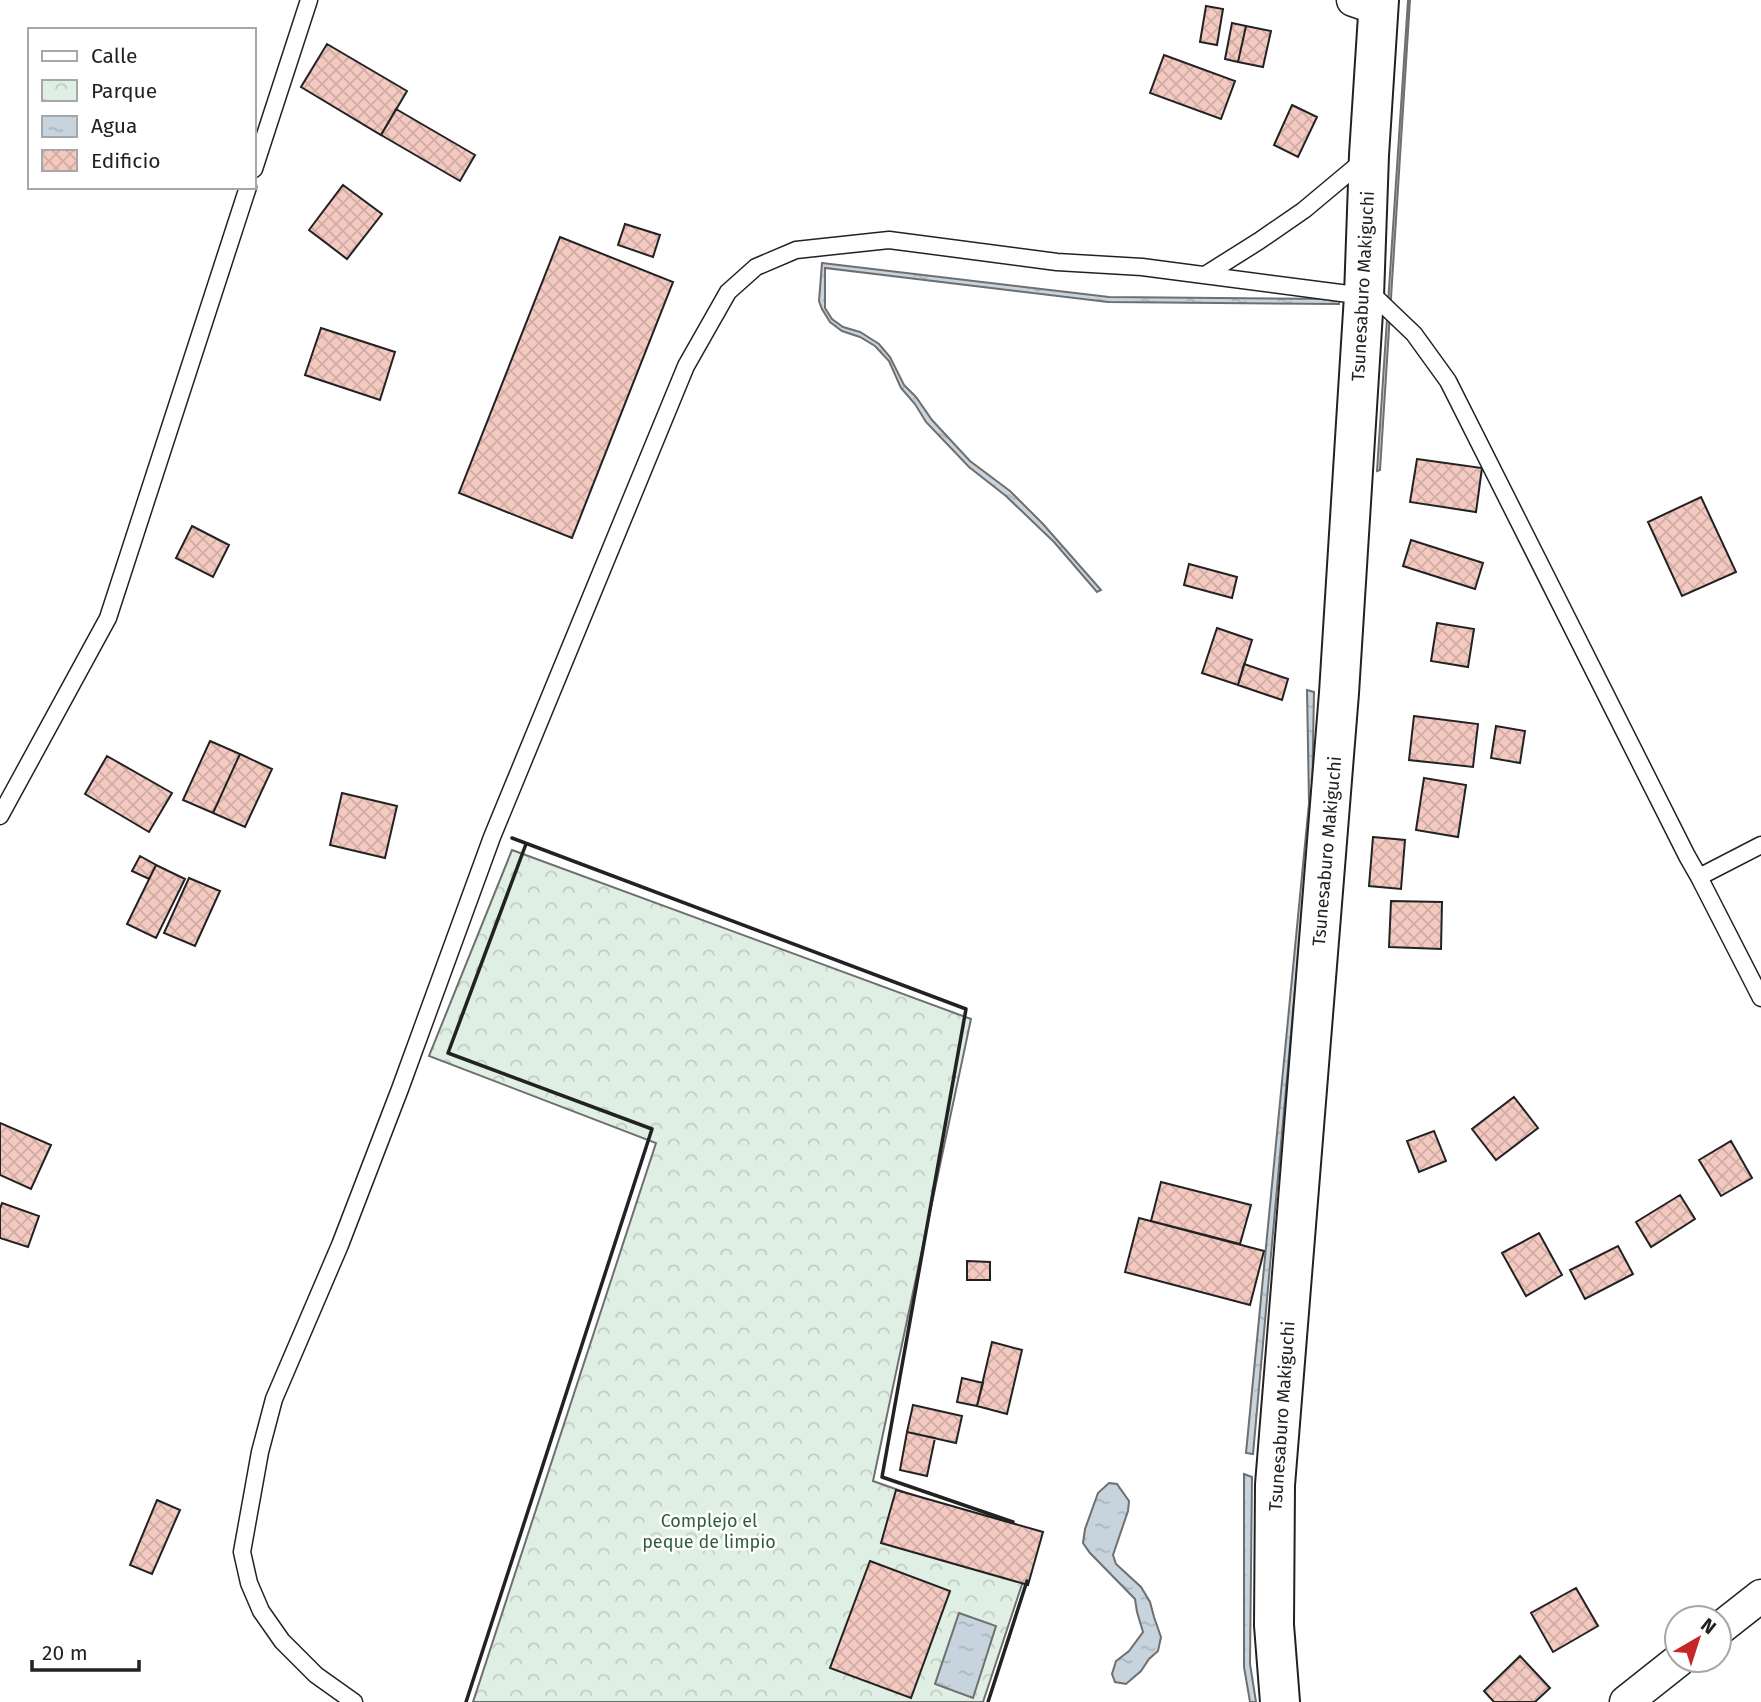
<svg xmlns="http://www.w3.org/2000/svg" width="1761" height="1702" font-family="'Fira Sans',sans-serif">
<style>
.park{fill:url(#park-crowns);stroke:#6f6f6f;stroke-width:2}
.water{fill:url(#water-ripples);stroke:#6f6f6f;stroke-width:2}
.building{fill:url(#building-cross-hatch);stroke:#222;stroke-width:2}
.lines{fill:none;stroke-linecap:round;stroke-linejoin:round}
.lane-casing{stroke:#222;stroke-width:19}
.street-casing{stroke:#222;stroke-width:35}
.secondary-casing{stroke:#222;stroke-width:42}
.lane{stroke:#fff;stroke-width:16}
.street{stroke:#fff;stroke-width:32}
.secondary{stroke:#fff;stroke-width:38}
.wall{stroke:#222;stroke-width:3.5}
.labels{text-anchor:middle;stroke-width:5;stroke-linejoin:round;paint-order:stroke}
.street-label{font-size:18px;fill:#222;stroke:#fff}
.park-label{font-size:18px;fill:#2f5e38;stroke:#fff}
</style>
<defs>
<pattern id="park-crowns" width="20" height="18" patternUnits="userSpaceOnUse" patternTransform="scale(1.75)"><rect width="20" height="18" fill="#e0efe3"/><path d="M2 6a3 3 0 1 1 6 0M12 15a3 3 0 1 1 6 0" fill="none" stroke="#c0cdc2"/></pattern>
<pattern id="water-ripples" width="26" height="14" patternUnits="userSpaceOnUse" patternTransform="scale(1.75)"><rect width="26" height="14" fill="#c7d3dd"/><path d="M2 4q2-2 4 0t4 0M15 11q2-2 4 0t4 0" fill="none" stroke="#abb5bd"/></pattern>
<pattern id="building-cross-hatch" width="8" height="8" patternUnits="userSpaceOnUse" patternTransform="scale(1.75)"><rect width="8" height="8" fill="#f3c9c0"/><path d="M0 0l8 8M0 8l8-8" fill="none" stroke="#d0aca5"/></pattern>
</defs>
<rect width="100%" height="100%" fill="#fff"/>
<!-- park -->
<path class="park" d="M512,850l459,169 -98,462 164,58 -54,163h-510l183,-559 -227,-87z"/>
<!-- water -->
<path class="water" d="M1408,0h2l-30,470 -3,1z
M822,263l287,34 230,2v5l-231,-2 -283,-34v40l7,11 11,8 17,5 19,12 11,13 14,28 12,12 16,23 38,41 40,30 33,33 58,66 -4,2 -43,-50 -48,-46 -37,-29 -43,-45 -11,-18 -14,-16 -12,-27 -14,-15 -15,-9 -18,-6 -12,-9 -8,-13 -3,-8z
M1307,690l7,2 -2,109 -59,653 -7,-1 63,-650z
M1244,1474l8,3 -2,187 6,38h-6l-6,-35z
M1109,1483l8,1 12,17 -1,10 -15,44 3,9 25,23 9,15 4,15 7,20 -3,14 -9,8 -8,12 -15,13 -11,-2 -3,-8 4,-13 13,-10 14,-19 -6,-20 -2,-13 -45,-46 -7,-10 2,-14 13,-36z
M959,1613l37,13 -23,72 -38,-14z"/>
<!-- building -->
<path class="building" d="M1206,6l17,3 -6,36 -17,-3z
M1232,23l14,3 -8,36 -13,-3z
M1246,26l25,5 -8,36 -25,-5z
M327,44l80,47 -26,44 -80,-48z
M1164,55l71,26 -14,38 -71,-26z
M1292,105l25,12 -19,40 -24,-12z
M396,109l79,46 -15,26 -79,-46z
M343,185l39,29 -35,45 -38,-29z
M625,224l35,11 -7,22 -35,-12z
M560,237l113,45 -101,256 -113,-45z
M321,328l74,24 -15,48 -75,-25z
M1417,459l65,9 -6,44 -66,-10z
M1701,497l35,75 -54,24 -34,-74z
M192,526l37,19 -16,32 -37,-19z
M1411,540l72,23 -8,26 -72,-23z
M1189,564l48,13 -5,21 -48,-13z
M1437,623l37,6 -6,38 -37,-6z
M1217,628l35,12 -14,45 -36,-12z
M1244,664l44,15 -6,21 -44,-15z
M1414,716l64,8 -5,43 -64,-7z
M1496,726l29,5 -5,32 -29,-5z
M210,741l30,13 -27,59 -30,-13z
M240,754l32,15 -27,58 -32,-14z
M107,756l65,37 -23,39 -64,-38z
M1424,778l42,7 -8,52 -42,-7z
M342,793l55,13 -12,52 -55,-13z
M1373,837l32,3 -4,49 -32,-3z
M140,856l16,9 -7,14 -17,-8z
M156,865l29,14 -29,59 -29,-14z
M189,878l31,13 -25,55 -31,-13z
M1391,901l51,1 -1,47 -52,-2z
M1514,1097l24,31 -42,32 -24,-31z
M0,1123l51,22 -20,44 -31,-14z
M1434,1131l12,30 -27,11 -12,-31z
M1731,1141l21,37 -31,18 -22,-36z
M1161,1182l90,23 -11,39 -89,-23z
M1680,1195l15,24 -44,28 -15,-25z
M2,1203l37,13 -11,31 -28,-9v-29z
M1139,1218l125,33 -14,54 -125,-33z
M1539,1233l23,42 -36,21 -24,-43z
M1618,1246l15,28 -48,25 -15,-29z
M967,1261l23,1v18h-23z
M992,1342l30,8 -15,64 -30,-8z
M962,1378l21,5 -6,23 -20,-4z
M913,1405l49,11 -6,27 -49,-11z
M907,1432l28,6 -8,38 -27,-6z
M896,1490l147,42 -15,53 -147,-42z
M157,1500l23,10 -28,64 -22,-9z
M870,1561l80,30 -39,107 -81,-30z
M1576,1588l22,38 -45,26 -22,-39z
M1520,1656l30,32 -15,14h-41l-10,-11z"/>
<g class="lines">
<!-- lane casing -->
<g class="lane-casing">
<path id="lane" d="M254,169l55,-169
M1205,275l54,-34 45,-31 61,-51
M1369,291l45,43 34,47 239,475 12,21 62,-32
M0,816l108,-198 140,-431
M1699,877l62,121
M354,1702l-38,-27 -34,-34 -21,-30 -12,-28 -7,-31 18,-100 14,-53 66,-154 60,-156 92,-252 194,-471 42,-74 28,-25 40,-17 93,-10 168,22 85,5 222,29"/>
</g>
<!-- street casing -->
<g class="street-casing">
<path id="street" d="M1353,0l26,9
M1719,1629l42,-33
M1626,1702l53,-42"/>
</g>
<!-- secondary casing -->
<g class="secondary-casing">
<path id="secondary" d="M1280,1702l-6,-77 1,-140 64,-792 25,-397 5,-141 10,-155"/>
</g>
<!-- lane -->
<use href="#lane" class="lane"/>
<!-- street -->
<use href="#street" class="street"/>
<!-- secondary -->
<use href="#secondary" class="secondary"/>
<!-- wall -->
<path class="wall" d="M512,838l454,171 -84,468 131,45
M466,1702l186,-573 -204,-76 78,-209
M988,1702l39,-121"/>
</g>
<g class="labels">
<!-- street labels -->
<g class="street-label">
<text transform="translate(1363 286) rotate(-87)" y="6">Tsunesaburo Makiguchi</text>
<text transform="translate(1327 851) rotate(-85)" y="6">Tsunesaburo Makiguchi</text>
<text transform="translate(1282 1416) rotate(-86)" y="6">Tsunesaburo Makiguchi</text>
</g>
<!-- park labels -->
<g class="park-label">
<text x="709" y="1527">Complejo el<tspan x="709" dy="21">peque de limpio</tspan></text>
</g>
</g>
<!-- legend -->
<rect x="28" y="28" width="228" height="161" fill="#ffffff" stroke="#a7a7a7" stroke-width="2"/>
<rect x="42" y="51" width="35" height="10" fill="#ffffff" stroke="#a7a7a7" stroke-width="2"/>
<text x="91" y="63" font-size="21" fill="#222222">Calle</text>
<rect x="42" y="80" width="35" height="21" fill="url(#park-crowns)" stroke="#a7a7a7" stroke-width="2"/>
<text x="91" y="98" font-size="21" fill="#222222">Parque</text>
<rect x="42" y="116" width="35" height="21" fill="url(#water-ripples)" stroke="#a7a7a7" stroke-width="2"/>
<text x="91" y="133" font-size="21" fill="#222222">Agua</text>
<rect x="42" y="150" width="35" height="21" fill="url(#building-cross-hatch)" stroke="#a7a7a7" stroke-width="2"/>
<text x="91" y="168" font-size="21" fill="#222222">Edificio</text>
<!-- north arrow -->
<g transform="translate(1698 1639) rotate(39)"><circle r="33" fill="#ffffff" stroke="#a7a7a7" stroke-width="2"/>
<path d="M0-5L12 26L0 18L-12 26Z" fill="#c62828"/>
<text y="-10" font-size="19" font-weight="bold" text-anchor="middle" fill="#222222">N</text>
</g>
<!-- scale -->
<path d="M32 1660v10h107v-10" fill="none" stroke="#222222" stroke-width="3.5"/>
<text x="42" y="1660" font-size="21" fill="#222222" stroke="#ffffff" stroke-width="5" paint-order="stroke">20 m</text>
</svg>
